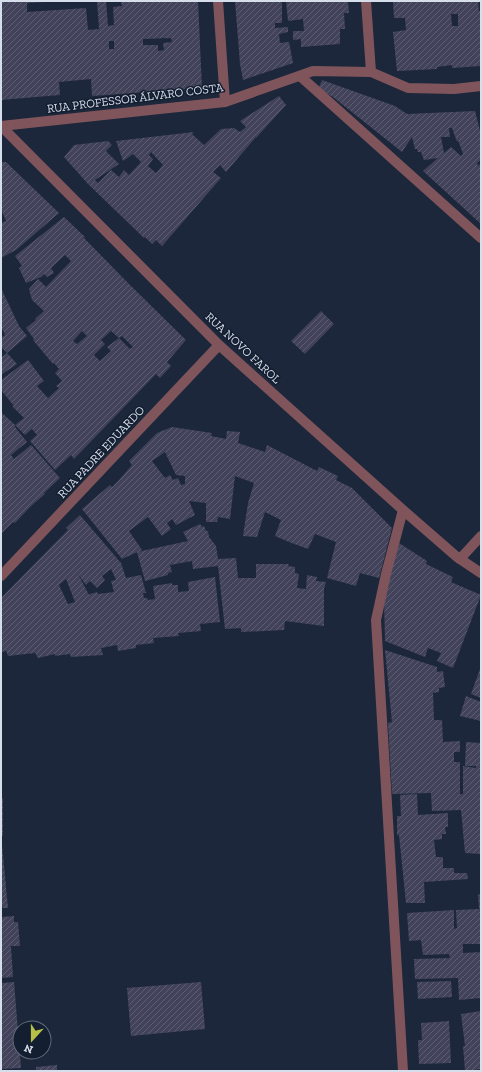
<svg xmlns="http://www.w3.org/2000/svg" width="482" height="1072" font-family="'Zilla Slab',serif">
<style>
.building{fill:url(#building-hatch);fill-rule:evenodd}
.lines{fill:none;stroke-linecap:round;stroke-linejoin:round}
.lane{stroke:#7f555b;stroke-width:10}
.street{stroke:#7f555b;stroke-width:10}
.labels{text-anchor:middle;stroke-width:3;stroke-linejoin:round;paint-order:stroke}
.street-label{font-size:12px;fill:#d7deeb;stroke:#131e30}
</style>
<defs>
<pattern id="building-hatch" width="6" height="6" patternUnits="userSpaceOnUse"><rect width="6" height="6" fill="#42435a"/><path d="M-1 1l2-2M0 6l6-6M5 7l2-2" fill="none" stroke="#5d5e72"/></pattern>
</defs>
<rect width="100%" height="100%" fill="#1c273b"/>
<!-- building -->
<path class="building" d="M1,1h43v1l-17,1v9l59,-4 2,22 11,-1 -2,-28h9l2,25 6,-1 -1,-18 9,-1 -1,-5h77l4,87 -110,8 -1,-17 -32,3 1,13 -59,5zM171,38l1,4 -9,1 1,7 -6,1v-6h-15v-6zM109,41h5v8h-5z
M235,1h47v22h-7v5l13,-1v5l-9,2 1,9 9,-1 4,21 -50,17 -3,-16z
M286,1h62l1,12h-5l1,16h-5v15l-39,3v-8l-8,1v-9h11l-1,-12 -15,2z
M393,1h85l1,10h2v55l-29,2v-3l-15,2v2l-40,2 -4,-39 13,-2 -1,-12h-11zM451,14h7v12h-6z
M322,80l73,26 12,8 68,-3 6,24v25l-4,3 1,3 3,-3v61l-58,-53 15,-13 -14,2 -3,-8h-3l-1,-3h-2l-3,-12 -10,15 -69,-55 -15,-8zM449,128h3l5,14 1,-2 5,14 -2,2 -10,-9 -7,6 -3,-16h9z
M279,96l7,9 -30,33v-1l-30,35 -6,-7 -7,7 8,6 -59,68 -6,-6 -4,4 -7,-7 -1,1 -56,-54 -24,-27 10,-12 34,-4 4,4 -6,6 13,13 -24,16 3,3 13,-13 8,7 5,-7 5,5 12,-13 -8,-8 -10,7 -7,-20 78,-9 -2,2 12,11 17,-16 13,-1 6,4 6,-5 -6,-6zM151,152l12,13 -7,8 -8,-7 5,-7 -4,-4z
M1,162h5l53,51 -43,37 -15,8v-35l5,-2 -5,-12z
M64,217l21,20 -1,1 46,47 56,55 -19,22 4,4 -11,12 -4,-4 -82,85 -3,-4 -16,15 -25,-29 7,-6 -5,-6 -7,6 -10,-10 9,-7 -12,-12h2l-13,-16v-10l27,-20 16,21 -7,5 11,12 11,-10 -3,-2 6,-5 -7,-8 4,-4 -5,-6 -1,1 -20,-24 1,-1 -8,-11 10,-8 -1,-1 9,-8 -12,-11 -3,-11 9,-10 8,8 25,-26 -6,-6 -14,13 3,5 -7,4 -3,-3 -3,3 -15,6 -7,-15 3,-2 -7,-10zM82,331l5,5 -10,8 -4,-3zM111,331l8,7 3,-2 11,11 -3,2 -11,-11 -12,9 4,4 -11,10 -6,-6 11,-11 -4,-4z
M1,288l18,38 8,10 -20,17 -6,-6v-9l4,-3 -2,-5 -2,1z
M321,311l13,13 -29,30 -14,-13z
M7,353l10,11 -16,11v-17z
M1,412l14,13v2l12,15 -16,13 3,4 17,-14 29,33 -16,15 1,1 -15,13 -15,16 -2,-1 -12,12v-95l2,-1 -2,-3z
M172,427l40,6 -1,3 15,3 1,-8 13,1 -2,11 27,9 2,-7 50,26 2,-4 19,9 -2,4 16,8 40,40 -13,50 -19,-5 -4,13 -29,-8 9,-36 -21,-8 -7,15 -19,-7 -14,-6 6,-16 -16,-8 -8,25 -14,-1 5,-33 6,-20 -19,-7 -5,43 -12,-2 -1,5h-11v-19l-17,-2 6,14 -19,10 -4,-6 -5,4 4,6 -9,7 -14,-19 -19,14 13,19 -20,9 -40,-50 28,-24 2,2 7,-7 13,-15 -3,-4 28,-28zM165,452l11,23 9,1v8l-4,1 -3,-7 -5,2 -3,-5 -5,3 -13,-17z
M80,515l41,48 5,15 15,-3 5,18h-3l1,5h3l1,2 7,-1 -2,-13 19,-3v2h6v7l11,-1 -1,-9 27,-5 5,45 -20,2 1,7 -23,2 1,3 -26,2 1,5 -18,2v3l-18,3 -1,-6 -16,3 2,7 -32,2 -1,-3 -15,2v-2l-17,4 -3,-5 -27,3 -2,-5 -5,1v-54l56,-57 11,-11 -2,-2zM111,569l2,4 3,7 -5,1 3,11 -16,2 -1,-2 -7,2 -1,1 -11,-21 8,11 4,-4 7,7 8,-8 -3,-4zM66,579l9,23 -7,2 -9,-19z
M200,524l2,3 2,-1 2,5h2l1,6 7,9 2,13 18,-1 2,20h18v-14h33l-1,2 7,1v6l4,1 -2,14 9,1 1,-14 10,2 -1,4 10,1 -2,7v37l-39,-5 -1,9 -43,2v-4l-16,1 -7,-63 -25,3 -1,-8 -22,4 2,7 -4,1v2l-23,6 -8,-29 51,-11 -5,-9z
M399,543l28,18 -1,3 27,13 -2,5 30,13 -28,73 -16,-7 4,-8 -13,-5 -3,9 -40,-16 -1,-44z
M385,650l52,17v5l6,-1 2,16 -6,1v4l-6,1 1,27h8l1,22 17,-1v11h-6v10h6v32h3v-28l13,2v-2h-11l1,-24 15,1v111l-16,-1 -4,-43 -29,1 -1,-18 -39,1 -4,-71 4,-1z
M481,666v32l-10,-4z
M466,696l15,6v19l-21,-5z
M417,794l1,21 30,-2v14h-3l1,7h-4v5l-8,1 2,17h7v11h11v5h13l1,6 -44,3 1,21h-19l-7,-68h-2v-19h4l-1,-21z
M3,798v38h-2v-37z
M1,845h1l6,63h-5l-2,-1z
M481,894v50h-18v9l18,-1v46l-22,2 -1,-22 -43,1 -1,-20 36,-1 -1,-4 -26,1 -2,-15 -12,1 -2,-28 47,-3v19l3,-1 -1,-18 23,-1 -1,-14z
M14,916v6h4l2,24h-9l2,31 -12,1v-61z
M451,981l1,16 -34,2 -1,-17z
M14,982l7,86 -20,1v-86z
M201,982l4,47 -74,7 -4,-48z
M481,1011v58l-16,2 -2,-25h2l-4,-32z
M449,1021l2,42 -32,1 -1,-24h4l-1,-17z
M57,1065v6h-21v-4z"/>
<g class="lines">
<!-- lane -->
<path class="lane" d="M300,76l181,162
M460,559l21,-23"/>
<!-- street -->
<path class="street" d="M218,1l7,101
M366,1l5,71
M1,126l218,219 184,165 54,47 24,16
M1,126l224,-24 88,-31 58,1 37,16 46,1 27,-3
M403,510l-17,64 -10,46 27,451
M1,576l218,-231"/>
</g>
<g class="labels">
<!-- street labels -->
<g class="street-label">
<text transform="translate(135 98) rotate(-7)" y="4">RUA PROFESSOR ÁLVARO COSTA</text>
<text transform="translate(243 348) rotate(43)" y="4">RUA NOVO FAROL</text>
<text transform="translate(101 452) rotate(-47)" y="4">RUA PADRE EDUARDO</text>
</g>
</g>
<!-- border -->
<rect width="482" height="1072" fill="none" stroke="#d7deeb" stroke-width="4"/>
<!-- north arrow -->
<g transform="translate(32 1040) rotate(201)"><circle r="19" fill="#131e30" stroke="#616b7b"/>
<path d="M0-3L7 15L0 10L-7 15Z" fill="#b8c147"/>
<text y="-6" font-size="11" font-weight="bold" text-anchor="middle" fill="#d7deeb">N</text>
</g>
</svg>
